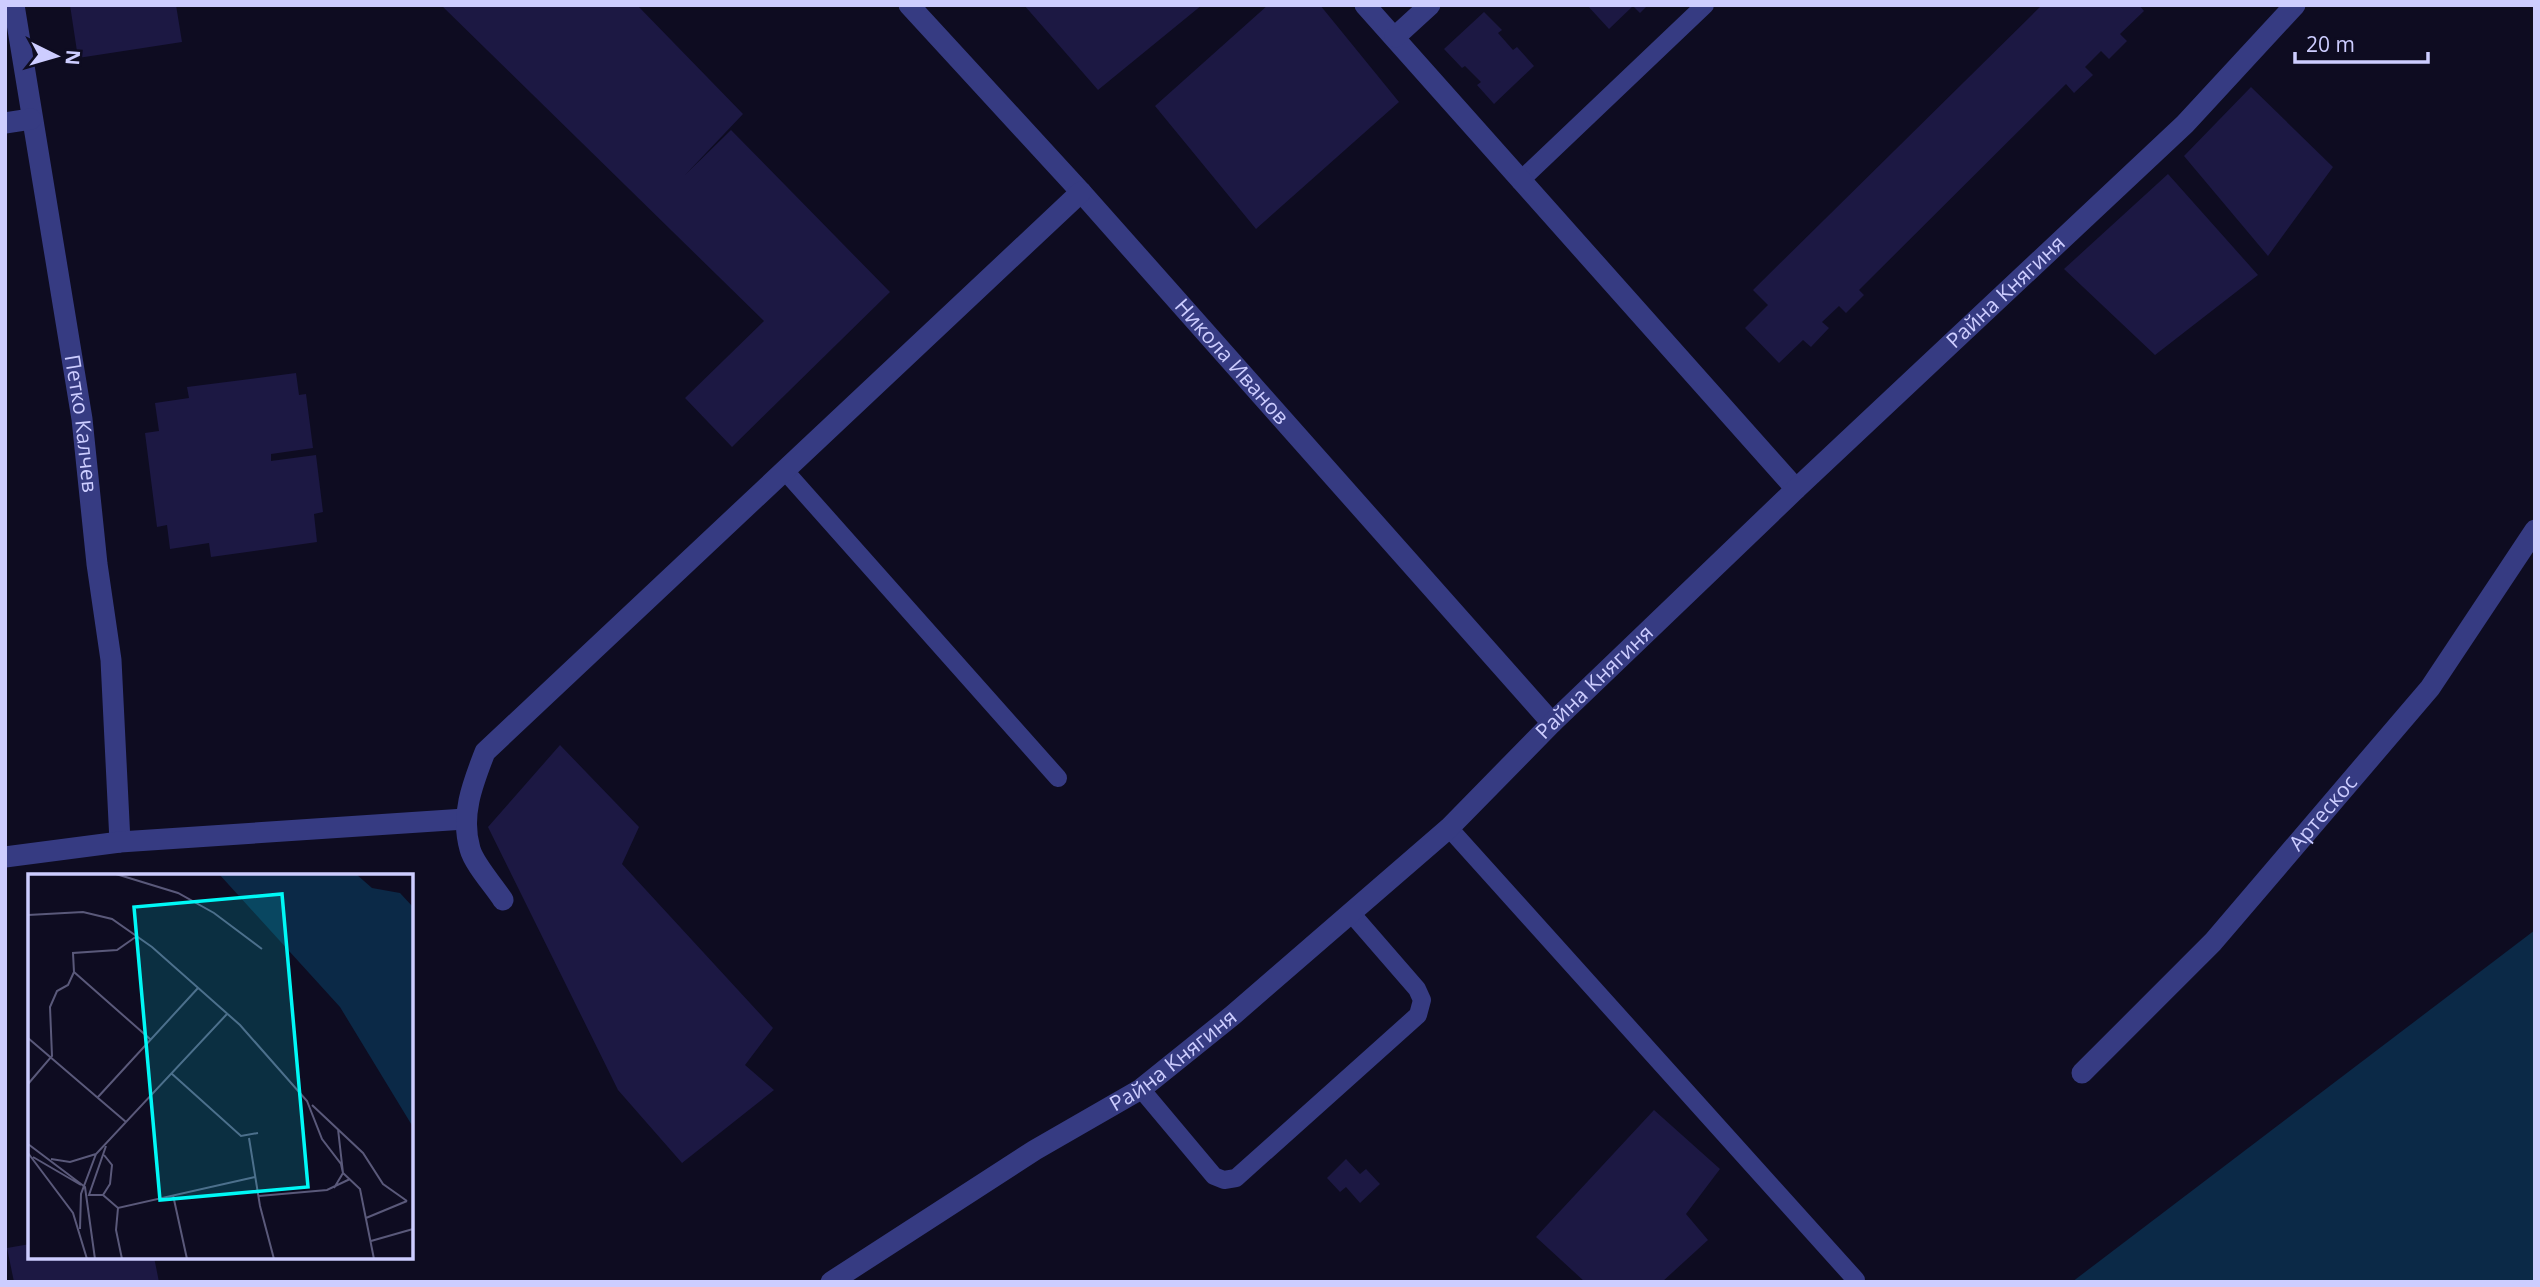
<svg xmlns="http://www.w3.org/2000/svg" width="2540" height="1287" font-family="'Open Sans',sans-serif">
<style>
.water{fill:#0b2947}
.building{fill:#1c1843}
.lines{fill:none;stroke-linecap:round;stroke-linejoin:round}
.lane{stroke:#363b82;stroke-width:18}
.street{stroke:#363b82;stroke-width:21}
.labels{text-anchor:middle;stroke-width:5;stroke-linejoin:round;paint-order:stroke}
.street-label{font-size:21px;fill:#cdcdff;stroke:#0e0c21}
.inset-road{fill:none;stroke:#5a597a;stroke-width:2}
.view{fill:#00f8f6;fill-opacity:0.15;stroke:#00f8f6;stroke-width:3.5}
.inset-edge{fill:none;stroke:#cdcdff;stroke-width:3.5}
</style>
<rect width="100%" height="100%" fill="#0e0c21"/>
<!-- water -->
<path class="water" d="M2535,930v352h-463z"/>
<!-- building -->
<path class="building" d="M70,5h106l6,37 -104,16z
M441,5h196l106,109 -58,61 46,-45 159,162 -158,155 -47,-49 79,-77z
M1024,5h178l-104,85z
M1268,5h52l79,97 -143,127 -101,-123z
M1587,5h61l-8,8 -7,-7 -24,23z
M2042,5h97l5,6 -24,23 7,7 -18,18 -8,-8 -16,16 8,8 -19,18 -8,-9 -207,206 5,5 -18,18 -7,-7 -17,16 7,6 -18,19 -8,-7 -24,23 -34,-35 23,-23 -15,-15z
M1484,12l18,18 -4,3 15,17 4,-3 17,19 -40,38 -17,-19 4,-3 -16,-16 -3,2 -18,-19z
M2251,87l82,80 -65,89 -84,-100z
M2168,174l90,101 -103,80 -91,-86z
M296,373l3,22 7,-1 7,54 -42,6v7l45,-6 7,57 -9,2 3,28 -106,15 -2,-14 -39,6 -3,-24 -10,2 -12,-94 14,-2 -4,-28 34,-5 -2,-11z
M560,745l79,82 -17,37 151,164 -28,37 29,25 -92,73 -64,-73 -130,-263z
M1654,1110l66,59 -34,45 22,26 -46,42h-77l-49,-45z
M1346,1159l14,15 6,-5 14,15 -20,19 -14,-16 -6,5 -13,-14z
M30,1244v13h124l5,25h-145l-7,-34z"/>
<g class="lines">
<!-- lane -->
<path class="lane" d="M1520,181l185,-176
M785,471l273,307
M1449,828l407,452
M1141,1089l73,87 10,4 12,-2 182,-163 4,-15 -5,-11 -66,-76"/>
<!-- street -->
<g class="street">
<path id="s1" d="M14,5l68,414 15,145 14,96 9,182"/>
<path id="s2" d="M909,5l172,187 471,531"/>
<path d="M1365,5l431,484"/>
<path d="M1395,37l35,-32"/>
<path d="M5,123l26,-4"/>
<path d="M5,857l115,-15 345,-23"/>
<path d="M503,900c-9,-14 -29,-36 -33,-51 -10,-34 3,-66 15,-97l596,-560"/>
<path id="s3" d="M2082,1073l131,-131 217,-254 105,-158"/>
<path id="s4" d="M831,1282l204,-132 106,-61 92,-74 216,-187 103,-105 244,-234 389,-365 110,-119"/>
</g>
</g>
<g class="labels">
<!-- street labels -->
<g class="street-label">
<text dy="7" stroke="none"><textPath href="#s4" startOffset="1542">Райна Княгиня</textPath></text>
<text dy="7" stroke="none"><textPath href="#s2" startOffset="481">Никола Иванов</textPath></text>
<text dy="7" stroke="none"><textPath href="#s1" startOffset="424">Петко Калчев</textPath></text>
<text dy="7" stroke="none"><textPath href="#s4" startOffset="975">Райна Княгиня</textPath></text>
<text dy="7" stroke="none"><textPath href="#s3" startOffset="355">Артескос</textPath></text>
<text dy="7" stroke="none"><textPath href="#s4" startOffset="408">Райна Княгиня</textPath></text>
</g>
</g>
<!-- overview -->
<g transform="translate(28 874)">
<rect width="385" height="385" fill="#0e0c21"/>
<path d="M191,0h137l16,14 28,5 13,14v220l-73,-120z" fill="#0b2947"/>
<path class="inset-road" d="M88,0l62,19 36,20 48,36M0,41l55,-3 29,7 40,28 88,78 67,76 15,38 19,25 2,9 -9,15M109,62l-20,14 -44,3 1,19 76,67M0,164l98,84M143,199l70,63 17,-3M0,210l24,-28 -2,-49 7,-16 11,-6 6,-13M70,223l100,-109M284,231l51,48 20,31 24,17M310,255l5,44 17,16 14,70M221,264l11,68 14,53M0,270l57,43 10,72M0,279l45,60 14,46M76,281l8,10 -2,19 -7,11h-14l17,-49M5,283l48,28M23,285l19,3 26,-8M75,321l15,13 137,-31M145,321l14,64M231,322l68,-6 23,-11M90,334l-2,22 6,29M338,344l41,-17M52,355l1,-35 15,-40 131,-140M343,367l42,-12"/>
<path class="view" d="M254,20l26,293 -148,13 -26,-293z"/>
<rect width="385" height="385" class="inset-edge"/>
</g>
<!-- border -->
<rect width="2540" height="1287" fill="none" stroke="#cdcdff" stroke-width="14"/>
<!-- north arrow -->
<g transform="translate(56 56) rotate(95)" stroke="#0e0c21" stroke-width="5" paint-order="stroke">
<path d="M0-5L12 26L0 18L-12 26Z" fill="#cdcdff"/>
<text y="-10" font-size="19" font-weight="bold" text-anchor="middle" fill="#cdcdff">N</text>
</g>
<!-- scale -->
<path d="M2295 52v10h133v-10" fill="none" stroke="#cdcdff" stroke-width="3.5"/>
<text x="2306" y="52" font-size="21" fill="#cdcdff" stroke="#0e0c21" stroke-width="5" paint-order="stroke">20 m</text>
</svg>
